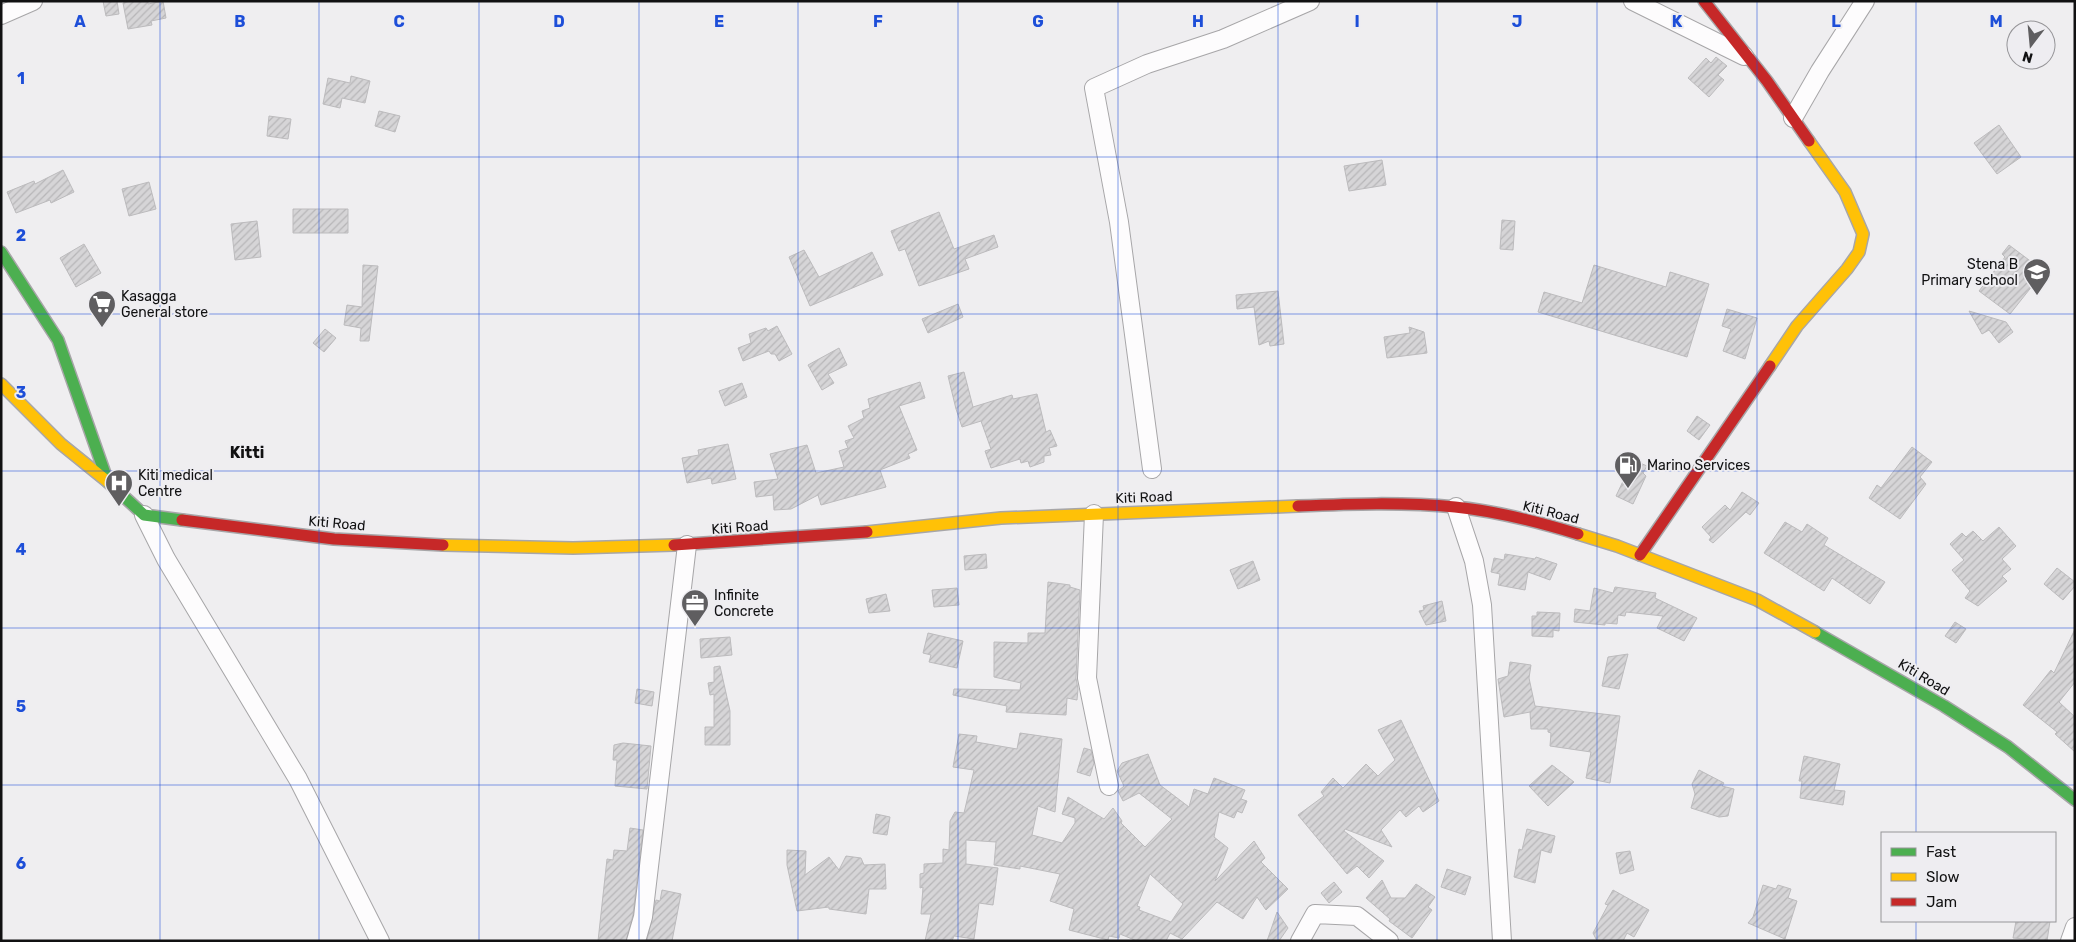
<svg xmlns="http://www.w3.org/2000/svg" width="2076" height="942" font-family="Rubik,sans-serif">
<style>
.building{fill:url(#building-hatch);stroke:#bcbbbd;fill-rule:evenodd}
.lines{fill:none;stroke-linecap:round;stroke-linejoin:round}
.street-casing{stroke:#a7a6a8;stroke-width:20}
.fast-casing{stroke:#a7a6a8;stroke-width:14}
.slow-casing{stroke:#a7a6a8;stroke-width:14}
.jam-casing{stroke:#a7a6a8;stroke-width:14}
.street{stroke:#fdfcfd;stroke-width:18}
.fast{stroke:#4caf50;stroke-width:11}
.slow{stroke:#ffc107;stroke-width:11}
.jam{stroke:#c62828;stroke-width:11}
.grid{fill:none;stroke:#1d4ed8;stroke-width:1;stroke-opacity:0.55}
.labels{text-anchor:middle;stroke-width:4;stroke-linejoin:round;paint-order:stroke}
.poi-label{font-size:14px;fill:#111112;stroke:#eeedf1;text-anchor:start}
.street-label{font-size:14px;fill:#111112;stroke:#eeedf1}
.quarter-label{font-size:16px;font-weight:bold;fill:#111112;stroke:#eeedf1}
.grid-label{font-size:16px;text-anchor:middle;font-weight:bold;fill:#1d4ed8;stroke:#eeedf1;stroke-width:4;stroke-linejoin:round;paint-order:stroke}
</style>
<defs>
<pattern id="building-hatch" width="6" height="6" patternUnits="userSpaceOnUse" patternTransform="scale(1.25)"><rect width="6" height="6" fill="#d6d5d7"/><path d="M-1 1l2-2M0 6l6-6M5 7l2-2" fill="none" stroke="#b7b6b8"/></pattern>
</defs>
<rect width="100%" height="100%" fill="#efeef0"/>
<!-- building -->
<path class="building" d="M103,1h14l2,13 -13,2z
M130,1h18v3l15,-3 3,17 -15,3 1,4 -24,4 -5,-26z
M1716,57l11,9 -9,9 6,5 -15,17 -21,-19 18,-20 5,5z
M351,76l19,5 -5,22 -23,-5 -2,10 -17,-4 5,-26 22,5z
M379,111l21,5 -5,16 -20,-6z
M269,116l22,3 -3,20 -21,-3z
M1999,125l22,32 -24,17 -23,-31z
M1382,160l4,25 -37,6 -5,-25z
M63,170l11,22 -23,11 -1,-3 -34,13 -9,-21 27,-11 1,3z
M149,182l7,27 -27,7 -7,-27z
M293,209h55v24h-55z
M939,212l15,37 40,-14 4,12 -33,12 4,10 -50,17 -14,-37 -6,2 -8,-20z
M1502,220l13,1 -2,29 -13,-1z
M257,221l4,36 -26,3 -4,-36z
M84,244l17,29 -25,14 -16,-29z
M2009,245l24,18 -10,14 10,8 -23,29 -31,-23 26,-34 -3,-3z
M804,250l15,27 53,-25 11,23 -73,31 -21,-49z
M363,265l15,1 -9,75h-9l1,-13 -17,-3 3,-20 15,2z
M1594,265l72,22 4,-15 39,12 -22,73 -149,-45 6,-20 38,11z
M1278,291l6,53 -14,2 -1,-5 -10,4 -5,-38 -17,2 -1,-14z
M958,304l5,13 -35,16 -6,-14z
M1727,309l30,9 -12,41 -22,-8 8,-22 -9,-3z
M1969,311l37,11 7,10 -14,11 -10,-13 -7,4z
M777,326l15,28 -13,7 -4,-7h-4l-2,-3 -26,10 -5,-13 13,-5 -2,-9 17,-6 2,3z
M1409,327l15,5 3,21 -40,5 -3,-21 26,-4z
M325,329l11,9 -12,14 -11,-9z
M839,348l8,17 -19,9 6,9 -12,7 -14,-25z
M964,372l9,35 39,-12 1,4 24,-5 9,38 4,-2 7,16 -8,2 2,7 -7,1v6l-14,5 -2,-6 -7,2 -1,-4 -29,9 -6,-17 6,-2 -10,-28 -19,6 -6,-18 -8,-33z
M920,382l5,16 -26,8 18,44 -9,4 2,4 -30,12 6,17 -65,18 -3,-10 -27,14 -17,1 -1,-15 -17,2 -2,-15 24,-3 -8,-25 37,-9 9,28 28,-6 -5,-16 9,-3 -3,-7 9,-3 -6,-12 16,-8 -2,-7 8,-3 -2,-9z
M742,383l5,14 -22,9 -6,-15z
M1697,416l13,9 -11,15 -12,-9z
M728,444l8,35 -24,5 -1,-6 -24,5 -5,-25 17,-3 -1,-5z
M1912,447l20,15 -12,15 6,7 -26,35 -31,-21 8,-13 4,3z
M1633,460l14,6 -4,7 3,3 -13,28 -17,-8z
M1742,492l17,11 -9,12 -4,-3 -33,31 -4,-3 2,-3 -9,-10 23,-22 5,5z
M1785,522l17,10 5,-8 21,14 -4,7 61,37 -15,22 -38,-26 -8,13 -60,-38z
M1999,527l17,19 -14,13 9,10 -9,7 5,5 -29,25 -13,-8 5,-7 -18,-21 12,-10 -14,-16 12,-11 4,4 7,-6 10,10z
M986,554l1,14 -22,2 -1,-14z
M1505,554l30,5 1,-2 21,7 -7,16 -22,-8 -3,18 -27,-5 2,-11 -9,-2 3,-14 10,2z
M1253,561l7,19 -22,9 -8,-19z
M2057,568l18,14v4l-12,14 -19,-16z
M1048,582l22,3v2l10,3 -4,88 2,11 -1,11 -10,-2 -1,17 -60,-3 1,-6 -54,-11 1,-6 66,1 1,-7 -27,-6v-35l34,1v-10h17z
M1615,587l41,6 -1,5 42,20 -13,23 -27,-13 6,-12 -37,-4 -1,4 -7,-1 -1,9 -12,-1v2l-31,-3 1,-13 15,2 4,-23 19,5z
M957,588l2,17 -25,2 -2,-17z
M886,594l4,17 -21,2 -3,-14z
M1442,601l4,20 -20,4 -7,-14 5,-1 -1,-4z
M1537,612l23,1 -1,18 -6,-1v7l-21,-1v-20h5z
M1955,622l11,7 -10,14 -11,-7z
M2075,629v53l-16,20 16,15v35l-20,-18 2,-2 -34,-27 28,-35 3,3z
M928,633l35,8 -6,27 -28,-6 2,-7 -8,-2z
M730,637l2,18 -31,3 -1,-19z
M1628,654l-9,35 -17,-3 6,-29z
M1510,662l21,3 -2,13 6,28 85,10 -10,67 -24,-5 5,-26 -41,-6 1,-13 -3,-1v-3h-17l-1,-17 -26,5 -6,-38 10,-3z
M720,666l10,45v34h-25v-18h9v-33l-4,1 -2,-12 6,-1v-15z
M637,689l17,3 -2,14 -17,-3z
M1401,720l38,81 -16,11 -4,-6 -13,11 -6,-7 -19,20 11,17 -47,-18 -1,2 40,30 -15,17 -12,-12 -10,8 -49,-59 26,-19 -3,-4 12,-14 10,10 23,-24 12,12 17,-16 -17,-30z
M1020,733l42,6 -7,73 -17,-6 -6,29 30,8 13,-20v-5l-13,-4 6,-17 36,22 9,-11 9,13 -1,2 24,24 27,-28 -33,-26 -16,8 -5,-10 6,-5 -7,-15 5,-8 26,-9 12,31 29,22 5,-18 14,5 6,-16 31,12 -4,9 6,2 -5,12 -5,-2 -3,7 -15,-6 -5,25 14,11 -13,33 39,-40 11,17 -4,4 27,27 -22,21 -9,-13 -14,22 -26,-17 -35,37 -12,-6 -4,8h-29l-17,-7 -1,4 -10,-2 -1,4 -39,-10 5,-21 -24,-8 10,-27 -40,-8v3l-26,-4 2,-23 -30,-2v24l32,4 -5,37 -14,-2 -5,36 -20,-3 -2,5h-27l6,-27h-10l2,-27 -3,1v-14l4,-1v-9l19,-1v-14l6,1 1,-29 5,-9 9,1 10,-43 -21,-3 6,-33 18,2 -1,6 41,7zM1150,874l33,30 -12,18 -32,-12 1,-3 -3,-1z
M623,743l28,3 -4,43 -32,-3 2,-26h-4l1,-15z
M1084,748l7,2 3,13 -4,13 -13,-4z
M1804,756l36,8 -6,26 11,1 -2,14 -43,-7 2,-17h-3z
M1552,765l22,17 -26,24 -19,-20z
M1699,770l25,13 -2,3 12,3 -6,27 -9,1 -28,-9 4,-14 -3,-10z
M876,814l14,3 -3,18 -14,-2z
M630,828l13,2 -10,85 -7,26h-28l9,-82 6,1 1,-10 13,1z
M1527,829l28,7 -4,17 -10,-3 -6,33 -21,-6 5,-28 3,1z
M787,850l19,1 -1,24 24,-18 10,13 7,-14 15,2 3,7 21,-1 1,25h-17l-3,25 -37,-5v-2l-32,4 -10,-46z
M1630,851l4,19 -14,4 -4,-21z
M1447,869l24,8 -6,18 -24,-8z
M1382,880l9,18h14l11,-14 19,13 -7,10 4,3 -20,28 -23,-17 1,-2 -24,-21z
M1334,882l8,10 -13,11 -8,-10z
M1763,885l13,4 2,-4 13,4 -3,9 9,3 -12,38 -37,-16 5,-6z
M662,890l19,4 -9,47 -25,-1 9,-40 4,1z
M1613,890l36,20 -15,27 -7,-4 -4,8h-26l-4,-8 15,-28 -3,-1z
M1277,912l11,16 -9,13h-12z
M2016,921h34l-3,20 -34,-3z"/>
<g class="lines">
<!-- street casing -->
<g class="street-casing">
<path id="street" d="M1633,1l111,55
M1,15l32,-14
M1793,118l27,-47 45,-70
M1152,469l-33,-247 -25,-134 53,-24 76,-25 87,-38
M1456,507l18,54 8,44 20,336
M1094,514l-7,164 22,108
M144,515l22,44 132,220 82,162
M636,941l7,-24 44,-372
M1300,941l15,-27 42,2 32,25
M2070,941l5,-14"/>
</g>
<!-- fast casing -->
<g class="fast-casing">
<path id="fast" d="M1,252l57,88 50,142 36,33 38,5
M1815,632l129,74 64,41 67,53"/>
</g>
<!-- slow casing -->
<g class="slow-casing">
<path id="slow" d="M1770,366l27,-40 50,-57 12,-17 4,-18 -18,-42 -36,-51
M1,384l60,60 47,38
M867,532l134,-14 297,-12
M1578,534l39,12 140,54 58,32
M443,545l130,3 101,-3"/>
</g>
<!-- jam casing -->
<g class="jam-casing">
<path id="jam" d="M1704,1l63,80 42,60
M1298,506c52,-2 105,-4 157,1 41,4 84,15 123,27
M182,520l152,19 109,6
M674,545l193,-13
M1640,555l130,-189"/>
</g>
<!-- street -->
<use href="#street" class="street"/>
<!-- fast -->
<use href="#fast" class="fast"/>
<!-- slow -->
<use href="#slow" class="slow"/>
<!-- jam -->
<use href="#jam" class="jam"/>
</g>
<!-- grid -->
<path class="grid" d="M160,1v940M319,1v940M479,1v940M639,1v940M798,1v940M958,1v940M1118,1v940M1278,1v940M1437,1v940M1597,1v940M1757,1v940M1916,1v832M1,157h2074M1,314h2074M1,471h2074M1,628h2074M1,785h2074M1916,921v20"/>
<!-- icons -->
<defs>
<g id="school-pin" transform="scale(1.4375)"><path d="M0 17L-7.5 6A9.5 9.5 0 1 1 7.5 6Z" fill="#5f5e60" stroke="#eeedf1"/><path d="M0-5L7-2L0 1L-7-2ZM-4 1L0 2.5L4 1V4Q0 6-4 4Z" fill="#fff"/></g>
<g id="supermarket-pin" transform="scale(1.4375)"><path d="M0 17L-7.5 6A9.5 9.5 0 1 1 7.5 6Z" fill="#5f5e60" stroke="#eeedf1"/><path d="M-6-5.5h2.5l.6 2H6L4.5 2H-2.5L-4.4-4H-6ZM-1.5 3.2a1.3 1.3 0 1 0 .1 0ZM3 3.2a1.3 1.3 0 1 0 .1 0Z" fill="#fff"/></g>
<g id="fuel-pin" transform="scale(1.4375)"><path d="M0 17L-7.5 6A9.5 9.5 0 1 1 7.5 6Z" fill="#5f5e60" stroke="#eeedf1"/><path d="M-5.5-6h7V0h2V4h1.3V-2.5L3-4.5l.8-.8L6-3V5H2.5V1h-1V6h-7ZM-4.2-4.7v3.2H.2V-4.7Z" fill="#fff"/></g>
<g id="hospital-pin" transform="scale(1.4375)"><path d="M0 17L-7.5 6A9.5 9.5 0 1 1 7.5 6Z" fill="#5f5e60" stroke="#eeedf1"/><path d="M-5-5h3v3.5h4V-5h3V5h-3V1.5h-4V5h-3Z" fill="#fff"/></g>
<g id="office-pin" transform="scale(1.4375)"><path d="M0 17L-7.5 6A9.5 9.5 0 1 1 7.5 6Z" fill="#5f5e60" stroke="#eeedf1"/><path d="M-6-3h4V-5.5h4V-3h4V5H-6ZM-1-4.5V-3h2v-1.5ZM-6 0V1H6V0Z" fill="#fff"/></g>
</defs>
<g fill-rule="evenodd">
<use href="#school-pin" x="2037" y="272"/>
<use href="#supermarket-pin" x="102" y="304"/>
<use href="#fuel-pin" x="1628" y="465"/>
<use href="#hospital-pin" x="119" y="483"/>
<use href="#office-pin" x="695" y="603"/>
</g>
<g class="labels">
<!-- poi labels -->
<g class="poi-label">
<text x="2018" y="269" text-anchor="end">Stena B<tspan x="2018" dy="16">Primary school</tspan></text>
<text x="121" y="301">Kasagga<tspan x="121" dy="16">General store</tspan></text>
<text x="1647" y="470">Marino Services</text>
<text x="138" y="480">Kiti medical<tspan x="138" dy="16">Centre</tspan></text>
<text x="714" y="600">Infinite<tspan x="714" dy="16">Concrete</tspan></text>
</g>
<!-- street labels -->
<g class="street-label">
<text transform="translate(1144 497) rotate(-2)" y="5">Kiti Road</text>
<text transform="translate(1551 512) rotate(14)" y="5">Kiti Road</text>
<text transform="translate(337 523) rotate(5)" y="5">Kiti Road</text>
<text transform="translate(740 527) rotate(-4)" y="5">Kiti Road</text>
<text transform="translate(1924 677) rotate(31)" y="5">Kiti Road</text>
</g>
<!-- quarter labels -->
<g class="quarter-label">
<text x="247" y="458">Kitti</text>
</g>
</g>
<g class="grid-label">
<text x="80" y="27">A</text>
<text x="240" y="27">B</text>
<text x="399" y="27">C</text>
<text x="559" y="27">D</text>
<text x="719" y="27">E</text>
<text x="878" y="27">F</text>
<text x="1038" y="27">G</text>
<text x="1198" y="27">H</text>
<text x="1357" y="27">I</text>
<text x="1517" y="27">J</text>
<text x="1677" y="27">K</text>
<text x="1836" y="27">L</text>
<text x="1996" y="27">M</text>
<text x="21" y="84">1</text>
<text x="21" y="241">2</text>
<text x="21" y="398">3</text>
<text x="21" y="555">4</text>
<text x="21" y="712">5</text>
<text x="21" y="869">6</text>
</g>
<!-- border -->
<rect width="2076" height="942" fill="none" stroke="#111112" stroke-width="5"/>
<!-- legend -->
<rect x="1881" y="832" width="175" height="90" fill="#eeedf1" stroke="#969598"/>
<rect x="1891" y="848" width="25" height="8" fill="#4caf50" stroke="#969598"/>
<text x="1926" y="857" font-size="15" fill="#111112">Fast</text>
<rect x="1891" y="873" width="25" height="8" fill="#ffc107" stroke="#969598"/>
<text x="1926" y="882" font-size="15" fill="#111112">Slow</text>
<rect x="1891" y="898" width="25" height="8" fill="#c62828" stroke="#969598"/>
<text x="1926" y="907" font-size="15" fill="#111112">Jam</text>
<!-- north arrow -->
<g transform="translate(2031 45) rotate(196)"><circle r="24" fill="#eeedf1" stroke="#969598"/>
<path d="M0-4L9 19L0 12L-9 19Z" fill="#5f5e60"/>
<text y="-8" font-size="14" font-weight="bold" text-anchor="middle" fill="#111112">N</text>
</g>
</svg>
